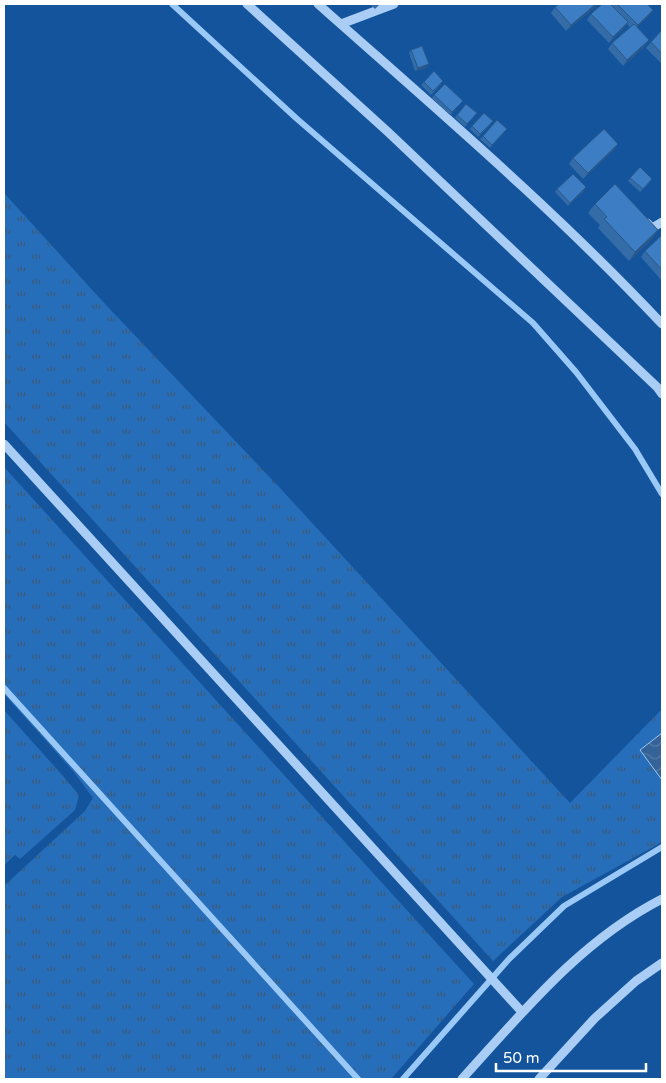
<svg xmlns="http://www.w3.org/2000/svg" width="666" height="1083" font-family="'Varela Round',sans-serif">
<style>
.grass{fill:url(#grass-tufts)}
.water{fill:url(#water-waves);stroke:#9bc9f7}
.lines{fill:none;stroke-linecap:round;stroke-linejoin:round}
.stream{stroke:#9bc9f7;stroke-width:6}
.minor{stroke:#a9cdf4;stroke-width:9}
.wall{fill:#346ca8}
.shaded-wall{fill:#2a5888}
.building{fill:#3c7dc3;stroke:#2a5888}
</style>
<defs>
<pattern id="grass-tufts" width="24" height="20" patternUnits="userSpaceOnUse" patternTransform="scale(1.25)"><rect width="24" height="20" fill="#266eba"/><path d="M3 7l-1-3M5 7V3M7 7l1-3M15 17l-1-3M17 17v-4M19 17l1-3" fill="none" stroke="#3d5a78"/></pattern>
<pattern id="water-waves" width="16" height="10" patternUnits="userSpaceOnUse" patternTransform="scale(1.25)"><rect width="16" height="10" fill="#356398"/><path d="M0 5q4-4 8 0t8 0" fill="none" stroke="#537aa7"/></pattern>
</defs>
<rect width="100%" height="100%" fill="#13549c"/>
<!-- grass -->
<path class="grass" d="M4,193l102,112 173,182 291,316 92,-94v24l-22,17 22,30v61l-5,4 -95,52 -69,64 -489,-539z
M4,467l470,517 -83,95h-387v-193l81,-75 8,-13 -20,-27 -69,-77z
M4,710l59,66 16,19 -4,15 -55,49 -5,-4 -11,10z"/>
<!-- water -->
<path class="water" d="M662,733v47l-22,-30z"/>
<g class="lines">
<!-- stream -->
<path class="stream" d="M172,4l124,114 237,205 43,49 59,77 27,45
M4,688l354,391
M403,1079l106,-120 55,-53 98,-59"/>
<!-- minor -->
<path class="minor" d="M247,4l141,128 269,255 5,7
M318,4c117,104 237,206 344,320
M341,24l53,-20
M647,223l5,5 10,-6
M4,444l518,568
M462,1079c61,-67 118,-138 200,-180
M539,1079l56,-61 41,-37 26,-18"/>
</g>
<!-- wall -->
<path class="wall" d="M370,4h10l-5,5z
M599,4l-33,27 -15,-18 4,-6z
M602,4h45l6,6 -4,6 -12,11 12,13 -5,7 -21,19 -15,-17 4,-6 18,-16 -3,-3 -3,4 -15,15 -22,-23 4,-6z
M662,30v34l-16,-16 5,-6z
M411,50l15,18 -11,3 -6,-18z
M424,82l17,2 -10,11 -10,-10z
M434,95l29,6 -13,14 -18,-17z
M477,113l-12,14 -10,-9 2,-3z
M491,124l-13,13 -8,-8 2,-3z
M504,132l-14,16 -10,-9 3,-3z
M614,150l-31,29 -14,-15 4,-6z
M630,178l20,4 -10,10 -12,-11z
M557,189l27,2 -16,15 -13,-14z
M595,204l63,26 -6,9 -23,22 -31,-33 2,-3 -12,-12z
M662,235v46l-21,-24 4,-6z"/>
<!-- shaded-wall -->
<path class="shaded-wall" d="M596,4h3l-33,27 5,-6z
M653,10l-4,6 -16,15 5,-6z
M628,22l-4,6 -15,15 4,-6z
M649,40l-5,7 -21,19 4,-6z
M429,64l-3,4 -11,3 3,-3z
M618,144l-4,6 -31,29 5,-6z
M586,187l-2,4 -16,15 2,-3z
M658,230l-6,9 -23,22 6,-9z"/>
<!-- building -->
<path class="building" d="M559,4h37l-25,21 -16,-18z
M602,4h8l18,18 -15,15 -22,-23z
M617,4h30l6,6 -15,15z
M634,24l15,16 -22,20 -15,-17z
M662,30v24l-11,-12z
M422,46l7,18 -11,4 -7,-18z
M434,71l9,10 -10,10 -9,-9z
M445,84l18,17 -11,11 -18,-17z
M466,104l11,9 -10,11 -10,-9z
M484,113l9,8 -13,13 -8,-8z
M497,120l10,9 -15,16 -9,-9z
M604,129l14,15 -30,29 -15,-15z
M640,167l12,12 -9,10 -13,-11z
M573,174l13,13 -16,16 -13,-14z
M615,184l43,46 -23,22 -31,-33 3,-2 -12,-13z
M662,235v35l-17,-19z"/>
<!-- border -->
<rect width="666" height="1083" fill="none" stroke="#ffffff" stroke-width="10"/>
<!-- scale -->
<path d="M496 1063v8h150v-8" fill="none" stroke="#ffffff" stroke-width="2.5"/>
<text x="503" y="1063" font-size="15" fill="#ffffff" stroke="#13549c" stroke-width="4" paint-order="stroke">50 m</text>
</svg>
